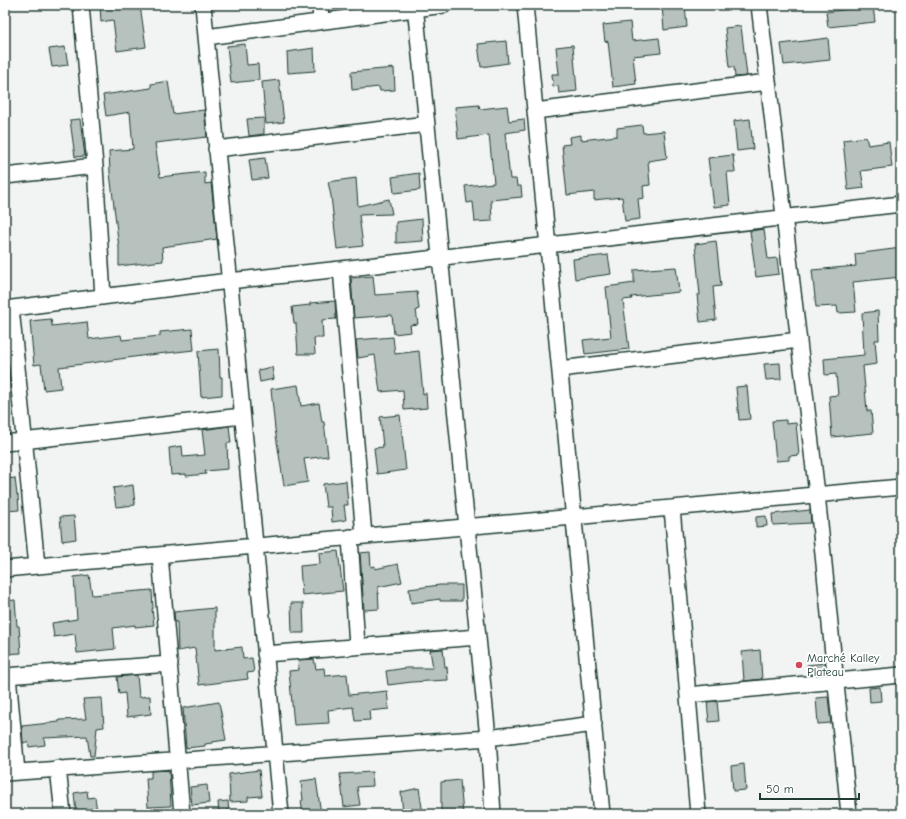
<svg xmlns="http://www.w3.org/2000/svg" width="906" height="819" font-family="'Comic Neue',sans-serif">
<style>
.building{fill:#b7c1bd;stroke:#1f3d34}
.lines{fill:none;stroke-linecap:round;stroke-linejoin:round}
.minor-casing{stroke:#1f3d34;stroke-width:18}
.minor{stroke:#fff;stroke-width:15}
.poi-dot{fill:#d1495b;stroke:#fff;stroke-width:1.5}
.labels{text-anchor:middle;stroke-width:3.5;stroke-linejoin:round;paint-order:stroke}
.poi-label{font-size:12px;fill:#1f3d34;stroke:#fff;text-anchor:start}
</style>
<rect width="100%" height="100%" fill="#f2f3f3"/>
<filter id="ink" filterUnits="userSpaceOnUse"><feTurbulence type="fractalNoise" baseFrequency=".025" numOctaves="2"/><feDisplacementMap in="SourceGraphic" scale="8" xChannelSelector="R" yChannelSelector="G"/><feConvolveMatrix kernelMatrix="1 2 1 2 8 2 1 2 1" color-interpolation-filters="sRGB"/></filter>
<g filter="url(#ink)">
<!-- building -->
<path class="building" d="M100,5h40l6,42 -29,4 -4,-31 -12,2z
M662,5h23l2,22 -23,3z
M873,6l2,16 -47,5 -2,-15z
M630,22l2,19 27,-3 2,15 -28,3 3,28 -23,3 -5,-46 -3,1 -2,-17z
M741,26l6,50 -12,1 -1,-10h-5l-4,-39z
M828,38l2,22 -46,5 -3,-21z
M506,41l2,22 -27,4 -3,-23z
M245,44l2,21 11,-1 1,16 -28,3 -4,-37z
M573,45l4,46 -18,2 -1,-7 -5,1 -1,-13h7l-3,-27z
M65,47l3,18 -16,2 -3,-18z
M314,48l1,23 -27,2 -1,-21z
M394,68l1,22 -15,1 -1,-4 -27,3 -1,-18z
M279,80l5,42 -18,2 -4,-42z
M168,81l5,33 31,-4 3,27 -52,6 5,34 45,-5v12l6,-1 6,56 -55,8 1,14 -44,5v-18l-9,-75 -1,-22 24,-2 -3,-37 -24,4 -3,-21 48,-7v-4z
M479,105l1,4 27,-3 2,15 15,-2 1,11 -20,3 5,46h6l1,7h4l1,11 -31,3 1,21 -17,1 -2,-20 -6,1 -2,-17 29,-3 -5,-48 -31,4 -3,-32z
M264,118v16l-15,2 -2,-17z
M80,119l5,37 -10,1 -5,-37z
M750,119l3,30 -16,2 -3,-30z
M642,125l1,8 21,-2 3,27 -19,3 2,24 -7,1 1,12 -6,1 2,20 -15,2 -3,-24 -28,3v-8l-27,3 -5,-50 8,-1 -1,-7 12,-2v5l36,-4v-8z
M866,137l2,8 21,-3 3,25 -31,4 3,17 -16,2 -5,-50z
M733,155l2,17h-8l3,33 -16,2 -6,-49z
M265,158l3,20 -16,2 -3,-20z
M419,173l1,17 -26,3 -2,-16z
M356,178l2,28 31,-7 3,15 -33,1 4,31 -26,3 -6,-53 -3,-14z
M422,219l1,22 -27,2v-21z
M764,229l4,30 9,-1 2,16 -23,3 -6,-46z
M716,241l5,45 -8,1 3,33 -16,2 -3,-27h3l-5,-51z
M901,248v29l-48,5 3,30 -18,1 -1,-7 -21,1 -4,-37 44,-4 -1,-12z
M608,255l3,19 -36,5 -2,-20z
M676,267l3,25 -48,5 1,2 -9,1 6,49 -44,5 -2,-14 28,-3 -5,-50 28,-4v-13z
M373,276l2,19 42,-3 2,17 -3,1 2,14 -8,1 1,7 -17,2 -2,-19 -38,3 -3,-40z
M335,301l1,18 -14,1 1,18h-9l1,16h-17l-2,-31h-2l-2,-16 18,-2v-2z
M878,311l1,29h-4l2,24 -14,2 4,45h4l2,22 -41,4 -3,-41 9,-1 -2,-21 -11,1 -1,-16 40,-4 -2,-42z
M51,319l1,7 35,-4 2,17 32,-4 1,5 38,-4v-4l32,-3 2,21 -46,5 -57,8 -32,4 2,21 -17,2 -3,-26 -7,1 -4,-44z
M393,337l2,17 24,-3 4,43 3,-1 1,15 -23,2 -1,-20 -23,2 -5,-37 -17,3 -2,-18z
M219,349l1,28h2v18l-21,2 -3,-46z
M780,363l1,16 -15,1 -2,-16z
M272,367l2,12 -14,3 -2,-12z
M298,385l3,21 18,-3 3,19h2l4,34 -24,3 4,23 -24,4 -9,-57 -4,-40z
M747,386l3,33 -11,1 -3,-33z
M400,415l6,55 -29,4 -3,-26 9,-1 -3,-30z
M786,420v4l10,-1 3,32 -10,1v4l-13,1 -4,-40z
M229,426l2,17h-4l1,26 -23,2 1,3 -20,2v-2l-15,1 -2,-27 13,-2 1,11 22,-2 -3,-25z
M15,478l2,17h1l1,15 -13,1 -1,-16h2l-2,-16z
M346,481l2,24h-4l2,15 -14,2 -1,-15h-5l-3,-23z
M133,485l2,20 -19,2 -3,-19z
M810,510l1,13 -38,2 -1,-11z
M74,516l2,23 -14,2 -2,-24z
M766,516l1,10 -11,1v-10z
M338,551l5,40 -41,4 -2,-29 20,-2 -1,-11z
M370,552l1,15 4,-1v3l23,-5 4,18 -24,5 1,22 -15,1 -4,-57z
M89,575l3,20 60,-5 1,19h-1l2,16 -19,2v-2l-22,3 2,21 -38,4 -2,-19 -21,3 -2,-14 25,-4 -3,-42z
M440,585h22v16h-22v-2l-29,4 -2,-14z
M15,600l2,26h2l2,27 -16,1v-53z
M291,603h12l1,30h-12z
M215,608v42l27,-3 1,12 9,-1 2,14 -7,1 1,6 -49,6 -4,-37 -17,3 -1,-29h-2l-1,-10z
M443,649l2,18h2l1,13 -36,2 -24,3 -2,-14 20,-3h27l-3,-18z
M760,650l2,29 -18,2 -2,-29z
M314,659l2,10 8,-1 1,8 22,-2 2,21 38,-4 2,18 -20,2 1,9 -15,1 -2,-14 -25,3 1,13 -35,2 -5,-54 10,-1 -1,-10z
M825,663l1,10 -18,2 -1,-10z
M137,675l2,22 11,-1 1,18 -24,3 -2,-24 -6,1 -2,-17z
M880,687l1,14 -11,1 -1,-14z
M828,697l3,26 -13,1 -2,-26z
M102,698l2,29 -7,1 -3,28h-4l-3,-20 -43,2 1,7 -16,2 -1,-5 -5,1 -1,-17 37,-4v-2l27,-1 -3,-20z
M717,701l2,20 -10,1 -2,-20z
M219,702l7,38 -14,2v1l-7,1v2l-19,2 -3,-40z
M744,764l2,26 -13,1 -2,-25z
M169,770l2,36 -23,1 -2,-29h5v-7z
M259,770l3,26 -14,1v4l-18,1 -1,-28z
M372,772l1,14 -16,1 3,18 -16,2 -4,-33z
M316,779l5,35h-18l-2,-13 2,-1 -2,-19z
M460,780l3,34h-22v-32z
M207,785l2,18 -17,2 -2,-18z
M419,788l4,26h-20l-2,-22z
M87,791l1,7 7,-1 2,15 -21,2 -2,-21z
M228,801l1,13h-10l-1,-12z"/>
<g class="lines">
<!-- minor casing -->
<g class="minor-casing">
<path id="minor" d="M81,5l14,161 8,131
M203,5l78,809
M320,5l1,16
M415,5l73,733 5,76
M525,5l77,809
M759,5l58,489 32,320
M206,37l238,-32
M535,111l233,-29
M216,149l211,-25
M5,176l90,-10
M341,269l560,-65
M11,308l26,258
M5,309l224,-28 112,-12 23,267
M560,369l239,-29
M5,443l237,-27
M672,508l26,306
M350,537l7,109
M160,555l22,259
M5,569l896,-82
M265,654l213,-17
M5,676l165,-12
M8,676l9,96
M688,695l213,-20
M58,768l5,46
M5,773l483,-35 106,-14"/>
</g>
<!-- minor -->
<use href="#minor" class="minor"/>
</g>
</g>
<!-- markers -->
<circle class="poi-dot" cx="799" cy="665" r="4"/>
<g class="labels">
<!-- poi labels -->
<g class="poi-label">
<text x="807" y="662">Marché Kalley<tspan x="807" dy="14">Plateau</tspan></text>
</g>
</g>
<!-- margin -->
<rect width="906" height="819" fill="none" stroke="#fff" stroke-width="20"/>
<rect x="10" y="10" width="886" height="799" fill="none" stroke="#1f3d34" stroke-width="1.5" filter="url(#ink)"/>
<!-- scale -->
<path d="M760 793v6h99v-6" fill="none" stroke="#1f3d34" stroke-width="2"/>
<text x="766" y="793" font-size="12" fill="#1f3d34" stroke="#ffffff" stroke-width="3" paint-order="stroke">50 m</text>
</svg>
